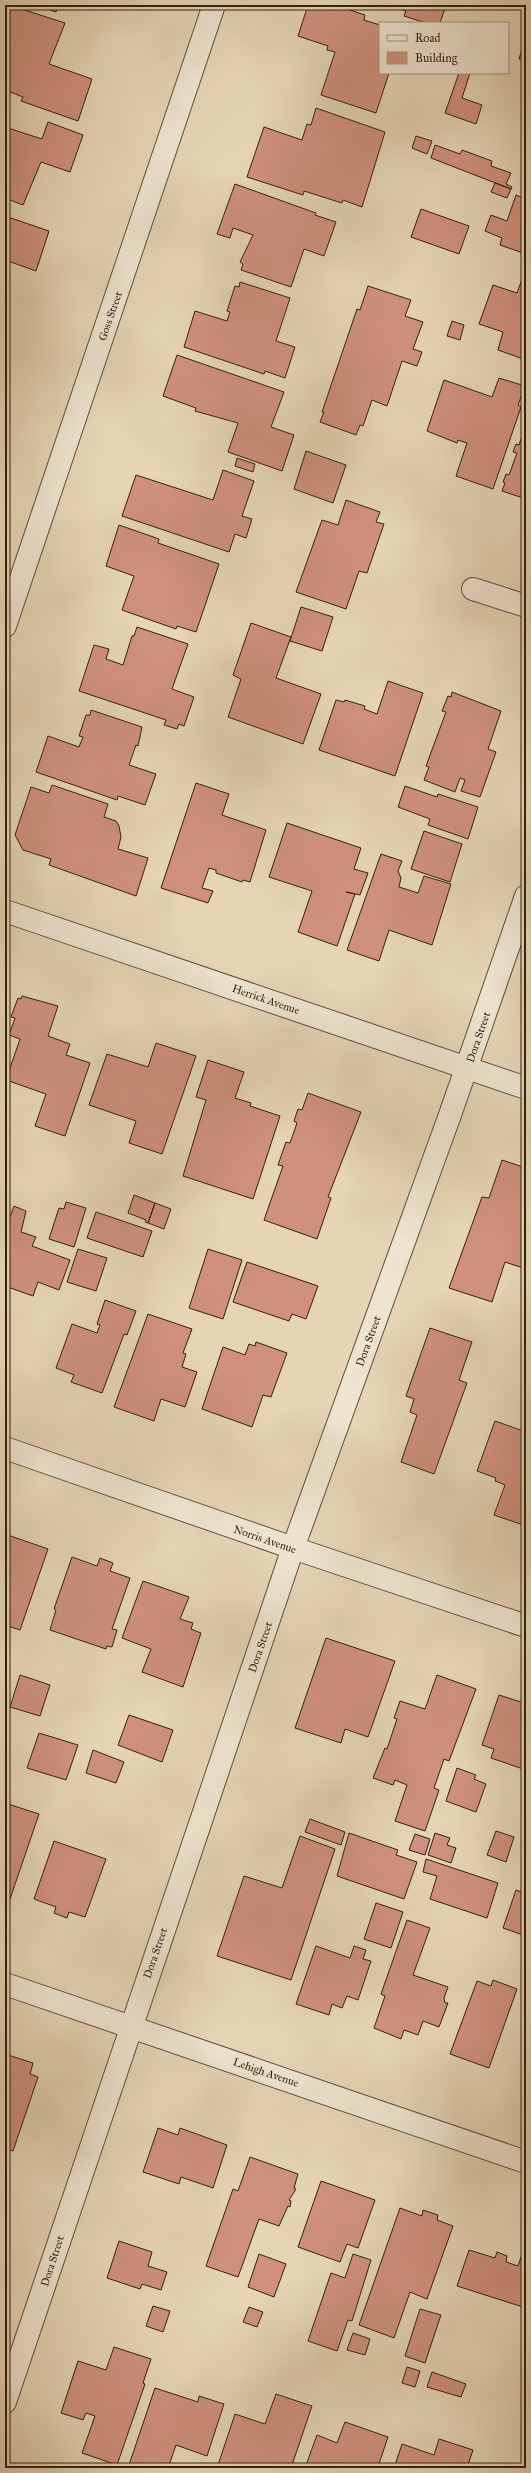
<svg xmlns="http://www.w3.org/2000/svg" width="531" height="2473" font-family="'IM FELL Great Primer',serif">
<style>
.building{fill:#cf917e;stroke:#30210f}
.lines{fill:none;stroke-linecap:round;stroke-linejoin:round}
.street-casing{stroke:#5d4e38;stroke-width:24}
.street{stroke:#eee4cf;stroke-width:22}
.labels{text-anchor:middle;stroke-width:4;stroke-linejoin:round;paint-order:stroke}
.street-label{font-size:11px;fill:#30210f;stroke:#eee4cf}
</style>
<rect width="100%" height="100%" fill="#e5d5b5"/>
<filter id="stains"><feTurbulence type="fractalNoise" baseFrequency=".005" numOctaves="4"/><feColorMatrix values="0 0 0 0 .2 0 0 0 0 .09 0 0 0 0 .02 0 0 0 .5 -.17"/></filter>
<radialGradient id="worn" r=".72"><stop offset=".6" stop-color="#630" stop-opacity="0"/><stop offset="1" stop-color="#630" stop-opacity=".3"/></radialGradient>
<!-- building -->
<path class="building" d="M9,5l56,18 -16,41 43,15 -14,42 -57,-20 2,-4 -18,-7v-73z
M34,5h38l-1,4 -13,-3 -2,6z
M308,5h27l30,10 -1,5 16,5v48h9l-13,40 -55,-18 14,-43 -8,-2 1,-4 -30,-10z
M388,5h58l-6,18h-14l-22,-7 2,-5z
M523,45l3,1v15l-7,-2z
M459,73h11l-8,25 20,7 -6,19 -31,-11z
M316,108l69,24 -23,75 -19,-7 -1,3 -38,-12 -1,4 -56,-18 17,-50 38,13 5,-16 4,1z
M48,122l35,13 -13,37 -29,-10 -18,43 -18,-7v-71l37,12z
M416,136l16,5 -5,13 -15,-6z
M435,145l25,9 2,-4 30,11 -1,5 20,7 -5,11 6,3 -1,2 -80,-31z
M526,169v17l-5,-2z
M495,183l16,6 -4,9 -16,-6z
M235,184l81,29 -1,2 21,7 -12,34 -20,-7 -13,38 -50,-17 2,-6 -3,-2 13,-27 -20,-7 -3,10 -13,-4z
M516,195l10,4v55l-26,-9 2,-7 -17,-7 6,-16 16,6z
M421,209l48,17 -10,28 -48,-17z
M5,216l44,15 -13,40 -31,-11z
M240,282l50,16 -14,43 19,6 -10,31 -20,-7 -1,3 -80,-27 11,-36 32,10 3,-9 -3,-1 8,-25 4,1z
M521,282l5,2v76l-28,-10 5,-18 -24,-8 14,-39 24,8z
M368,286l43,14 -6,16 18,6 -10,27 9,3 -5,14 -15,-5 -15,45 -15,-6 -9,26 -3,-1 -4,10 -36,-13 4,-10h-2l35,-103 3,1z
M452,321l12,4 -4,15 -13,-4z
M177,355l107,37 -13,35 23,8 -12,36 -54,-19 10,-29 -43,-12 1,-3 -33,-12z
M499,378l26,8 -7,19 3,2 -28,82 -37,-13 11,-33 -9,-3 -1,3 -30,-12 17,-51 48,17z
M526,424v75l-24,-8 3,-8 -2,-1 3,-8 3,1 8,-22 -4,-1 3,-8 3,1z
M306,451l40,14 -13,38 -39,-14z
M237,458l18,6 -2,8 -18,-6z
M223,470l31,11 -12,35 10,3 -6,19 -11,-4 -6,18 -107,-36 14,-41 77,25z
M346,500l34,12 -4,10 8,2 -17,49 -8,-2 -13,38 -50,-17 26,-72 16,5z
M119,525l40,14 -1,4 61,21 -23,68 -19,-6 -1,3 -54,-19 12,-34 -28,-10z
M301,607l32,10 -11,34 -32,-10z
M251,623l40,14 -15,41 45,16 -18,50 -75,-27 13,-38 -8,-4z
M137,627l51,17 -16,45 22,8 -10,29 -5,-2 -2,5 -13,-4 2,-5 -87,-29 15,-46 15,4 -3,10 17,6 9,-29h2z
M388,681l35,12 -28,83 -76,-26 17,-50 8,2 1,-2 20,6 -1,3 13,5z
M452,692l49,19 -13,38 8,3 -16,45 -19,-6 4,-11 -5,-2 -5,14 -31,-12 5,-13 -3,-1 20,-54 -4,-1 6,-15 3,1z
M91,710l51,17 -4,19 -2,-1 -7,20 27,9 -11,31 -27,-9 -1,4 -81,-28 12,-36 31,11 4,-10 -4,-1 7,-21h4z
M196,783l33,11 -7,21 44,15 -16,52 -7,-2 -1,2 -26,-9v-3l-7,-2 -7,20 11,3 -5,12 -47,-15z
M52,785l56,19 -4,13 12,4 3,5 2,11 -3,12 30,9 -12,38 -87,-31 2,-6 -28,-9 -8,-15 16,-48 18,6z
M405,786l32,11 1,-3 40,13 -10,32 -40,-14 2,-6 -32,-12z
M287,823l74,25 -7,21 14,4 -8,22 -14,-3 9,2 -18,52 -39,-14 14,-41 -43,-14z
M424,831l38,13 -12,38 -39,-13z
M381,854l21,7 -4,10 3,7 -2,9 19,6 6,-17 27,8 -19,61 -43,-15 -10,31 -32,-11z
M5,991l5,2 -5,15z
M22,996l36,10 -10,30 22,8 -4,11 24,8 -25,73 -30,-10 11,-32 -40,-14 14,-41 -11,-4 6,-17 -4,-1 7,-19 3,1z
M156,1043l40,13 -34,98 -33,-11 7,-22 -47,-16 18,-51 41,13z
M208,1060l36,12 -9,26 16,5 -1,3 30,10 -27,83 -70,-23 23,-76 -10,-3z
M308,1093l53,19 -33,85 3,1 -14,41 -53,-19 19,-54 -5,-1 8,-23 4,1 7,-20 -3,-2 4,-12 4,1z
M502,1160l24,8v101l-21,-7 -13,40 -43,-14 33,-91 7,1z
M134,1195l21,8 -7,20 -3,-1 1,-2 -18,-7z
M66,1202l20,6 -12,39 -25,-8 10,-31 5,1z
M155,1203l16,6 -7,20 -16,-6z
M14,1206l12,5 -5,21 15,5 -4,9 38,14 -11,30 -21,-8 -5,14 -28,-10v-66l1,-4 4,1z
M96,1212l56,19 -9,26 -56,-19z
M78,1249l29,9 -11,33 -29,-9z
M208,1249l34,11 -19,59 -34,-11z
M247,1262l71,24 -12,33 -14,-5 -3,7 -56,-19z
M105,1300l31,11 -9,24 -3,-1 -22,59 -31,-11 3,-7 -18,-7 16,-44 25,9 3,-8 -3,-1z
M148,1314l44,15 -9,24 3,1 -4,13 15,5 -12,35 -24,-8 -7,22 -40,-14z
M430,1328l42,14 -13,38 8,3 -33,91 -33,-12 16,-47 -7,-3 4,-13 -8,-3z
M256,1342l31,11 -16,44 -8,-2 -11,32 -50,-18 21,-62 22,8 4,-11 6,2z
M495,1421l31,11v94l-32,-11 11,-30 -10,-4 1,-3 -19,-7z
M5,1534l43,15 -28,81 -15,-5z
M72,1557l25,9 3,-8 13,5 -3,8 20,7 -18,51 5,1 -5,17 -5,-1 -1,3 -56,-19 6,-20 -2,-1z
M143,1581l46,16 -9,22 13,4 -2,6 10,4 -18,54 -41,-15 9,-23 -29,-11z
M326,1638l69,23 -27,76 -23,-8 -4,14 -46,-15z
M20,1675l30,10 -10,31 -30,-9z
M437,1675l39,14 -27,72 -5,-2 -10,29 5,2 -14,41 -30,-10 12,-36 -12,-5 -2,5 -20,-7 12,-30 2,1 10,-30 -3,-1 6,-17 25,8z
M5,1690l4,1 -4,13z
M499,1695l25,8 -1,3 3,1v63l-35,-12 3,-9 -12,-4z
M129,1715l44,15 -11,32 -44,-17z
M39,1733l39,12 -12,35 -39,-12z
M93,1750l31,12 -8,21 -30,-10z
M457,1768l19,7 -2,4 12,5 -10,28 -30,-11z
M5,1803l34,11 -29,85 -3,-1 -2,7z
M310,1819l35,13 -4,13 -36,-13z
M496,1831l18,6 -8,25 -19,-7z
M349,1833l49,17 -2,5 21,7 -13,37 -67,-23z
M435,1833l15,5 -3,7 9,3 -5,15 -23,-8z
M415,1834l15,5 -5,16 -16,-5z
M300,1836l35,13 -44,131 -74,-24 27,-80 38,12z
M54,1841l52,18 -21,58 -16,-5 -2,6 -13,-5 2,-6 -22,-8z
M426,1859l72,24 -11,35 -57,-19 7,-23 -14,-4z
M516,1890l10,4v42l-23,-8z
M376,1903l27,9 -12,36 -27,-9z
M407,1920l23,8 -17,47 35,12 -4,11 1,5h3l-9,24 -16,-6 -5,14 -14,-5 -3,9 -27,-11 11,-32 -4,-2z
M316,1946l34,12 4,-12 12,4 -3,9 8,2 -13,39 -11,-4 -5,12 -10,-4 -3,11 -33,-11z
M493,1980l24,9 -28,79 -39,-14 27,-73 14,5z
M5,2054l28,9 -3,11 8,3 -25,74 -8,-3z
M158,2128l20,7 2,-7 47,17 -14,43 -32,-11 -2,7 -36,-12z
M250,2157l48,17 -4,14 2,1 -7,11 2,1 -1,6 -2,-1 -9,20 -20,-7 -21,58 -32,-11 27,-77 5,2z
M321,2181l54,19 -17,48 -11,-4 -7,18 -42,-15z
M400,2208l22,8 1,-6 15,5 -1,5 16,6 -26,73 -17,-7 -16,46 -35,-13z
M119,2241l33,11 -4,14 19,6 -6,18 -19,-6 -2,5 -33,-11z
M524,2248l2,1v59l-69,-22 12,-36 26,8 2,-6 10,4 -1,6 12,4z
M259,2254l27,10 -12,33 -26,-10z
M353,2254l18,6 -19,61 -4,-1 -11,31 -29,-10 23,-68 14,5z
M153,2306l17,5 -7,21 -17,-6z
M249,2307l14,5 -6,15 -14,-5z
M420,2309l21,6 -16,48 -20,-7z
M353,2333l17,6 -5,16 -18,-5z
M114,2347l37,12 -8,24 2,1 -28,81 -35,-12 13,-37 -9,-3 -3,7 -22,-7 17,-52 28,9z
M407,2367l13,4 -5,16 -13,-4z
M432,2372l34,12 -5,13 -34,-10z
M155,2388l43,14 1,-6 25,8 -17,52 -31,-11 -8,23h-40z
M276,2394l36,12 -21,62h-40l-7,-2 -1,2h-18l-7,-3 17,-51 30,10z
M345,2422l43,15 -9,27 2,1 -1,3h-75l12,-33 20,8z
M439,2439l34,11 -6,18h-73l8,-24 32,11z"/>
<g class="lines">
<!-- street casing -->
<g class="street-casing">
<path id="street" d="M473,589l53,17
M5,626l209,-621
M5,911l521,177
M5,1448l288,100 233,78
M5,1984l521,178
M5,2402l288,-854 158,-436 75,-216"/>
</g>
<!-- street -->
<use href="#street" class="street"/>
</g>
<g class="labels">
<!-- street labels -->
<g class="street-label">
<text transform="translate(110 316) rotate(-71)" y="4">Goss Street</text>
<text transform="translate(266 999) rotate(19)" y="4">Herrick Avenue</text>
<text transform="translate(478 1037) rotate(-71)" y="4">Dora Street</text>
<text transform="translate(368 1341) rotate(-70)" y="4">Dora Street</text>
<text transform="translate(265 1539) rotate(19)" y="4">Norris Avenue</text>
<text transform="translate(260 1647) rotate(-71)" y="4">Dora Street</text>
<text transform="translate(155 1953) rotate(-71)" y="4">Dora Street</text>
<text transform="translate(266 2072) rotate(19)" y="4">Lehigh Avenue</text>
<text transform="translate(52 2261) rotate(-72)" y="4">Dora Street</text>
</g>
</g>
<!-- margin -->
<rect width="531" height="2473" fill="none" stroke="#e5d5b5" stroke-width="20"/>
<rect x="6" y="6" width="519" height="2461" fill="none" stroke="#30210f" stroke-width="2"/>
<rect x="10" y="10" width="511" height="2453" fill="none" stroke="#30210f"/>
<!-- legend -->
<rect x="379" y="22" width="130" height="52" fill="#eee4cf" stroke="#a29682"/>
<rect x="387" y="35" width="20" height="6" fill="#eee4cf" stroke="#a29682"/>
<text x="415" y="42" font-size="12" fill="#30210f">Road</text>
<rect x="387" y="52" width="20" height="12" fill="#cf917e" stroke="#a29682"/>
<text x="415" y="62" font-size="12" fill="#30210f">Building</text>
<rect width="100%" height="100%" filter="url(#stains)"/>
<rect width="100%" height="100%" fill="url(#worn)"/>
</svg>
